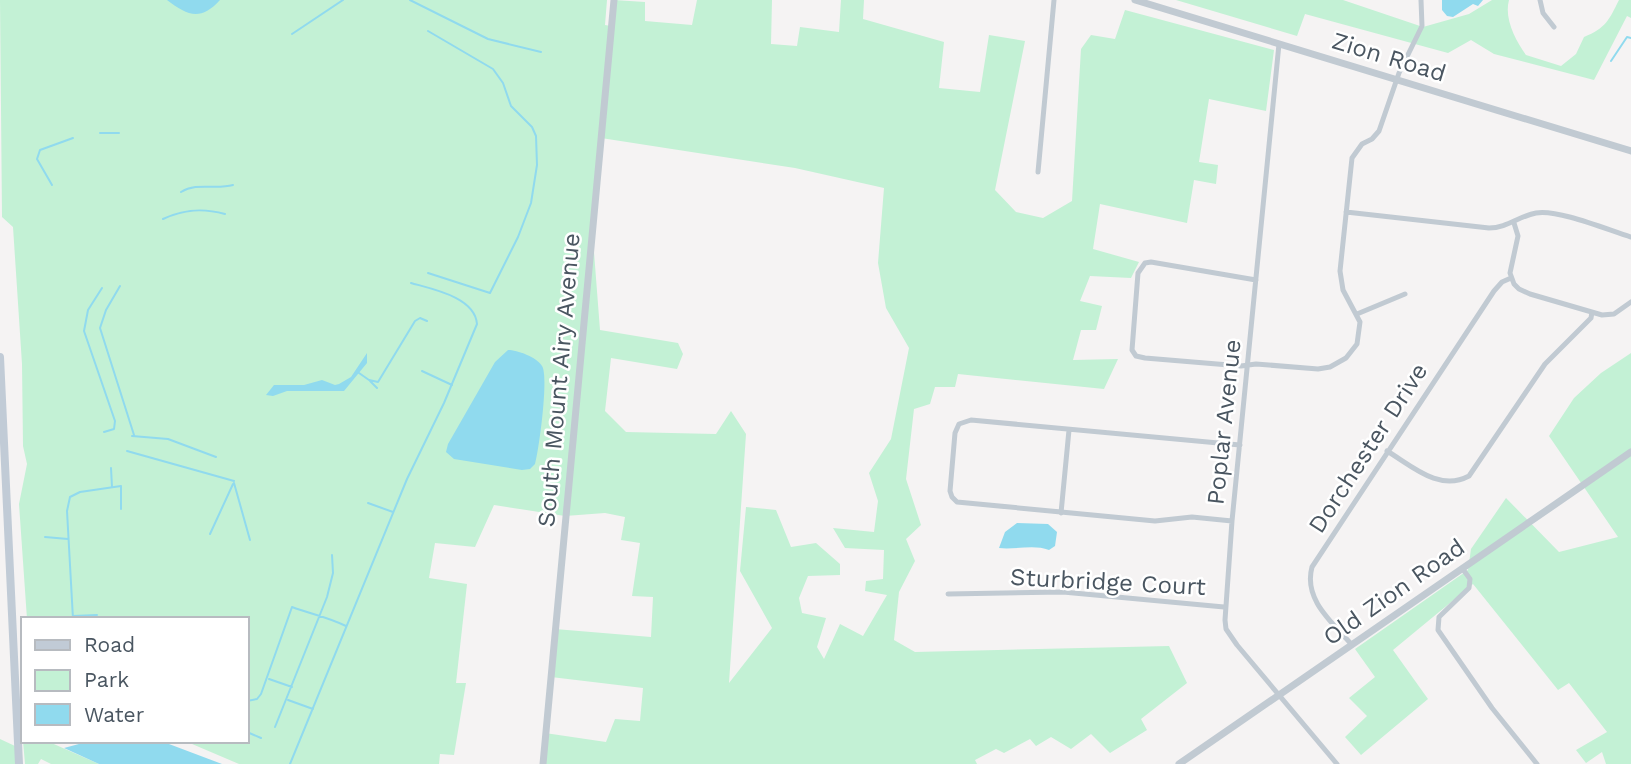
<svg xmlns="http://www.w3.org/2000/svg" width="1631" height="764" font-family="'Work Sans',sans-serif">
<style>
.green{fill:#c3f1d5;fill-rule:evenodd}
.water{fill:#90daee}
.lines{fill:none;stroke-linecap:round;stroke-linejoin:round}
.stream{stroke:#90daee;stroke-width:2}
.minor{stroke:#c1cad2;stroke-width:5}
.tertiary{stroke:#c1cad2;stroke-width:7}
.secondary{stroke:#c1cbd6;stroke-width:8}
.labels{text-anchor:middle;stroke-width:5;stroke-linejoin:round;paint-order:stroke}
.street-label{font-size:24px;fill:#4a5661;stroke:#fff}
</style>
<rect width="100%" height="100%" fill="#f5f3f3"/>
<!-- green -->
<path class="green" d="M0,0h607l-2,25 6,1 3,-26 31,2v19l47,4 5,-25h75l-1,44 26,2 3,-19 39,5 2,-32h23l-1,19 81,23 -5,46 41,4 9,-57 36,6 -30,149 21,22 27,6 29,-17 9,-152 10,-14 24,4 10,-29 149,40 -8,61 -57,-12 -10,63 19,3 -2,19 -22,-4 -7,43 -87,-19 -7,45 46,13 -8,16 -41,-2 -10,25 22,5 -6,24h-15l-8,30 45,-1 -14,30 -146,-15 -3,13h-20l-5,17 -16,5 -8,70 15,46 -15,14 9,22 -16,31 -5,48 21,12 254,-6 18,37 -46,36 6,11 -37,23 -19,-19 -20,15 -20,-12 -15,9 -6,-7 -26,14 -8,-4 -21,11 2,4h-434l2,-31 61,9 9,-23 25,2 3,-33 -92,-11 4,-48 96,8 2,-40 -21,-1 8,-53 -19,-3 4,-23 -20,-4 -40,3 -71,-11 -19,42 -40,-4 -6,35 38,6 -11,99h10l-12,72 -14,-1 -1,10h-200l-54,-23h62v-122h-220l-8,-115 8,-40 -4,-18 -1,-82 -9,-137 -11,-10zM601,138l194,30 89,20 -6,75 8,45 23,40 -18,91 -22,34 9,28 -4,31 -41,-4 12,20 39,2 -1,29 -17,2 -1,10 22,4 -24,41 -23,-12 -16,35 -7,-12 9,-29 -24,-5 -3,-15 9,-22 32,-1v-11l-24,-21 -25,4 -15,-37 -30,-3 -6,64 32,57 -43,55 17,-249 -15,-23 -15,23 -90,-2 -21,-21 6,-53 66,11 6,-15 -5,-11 -78,-13 -8,-104z
M1176,0h167l80,27 46,-13 23,-14h17c-5,18 6,40 17,55l35,11 15,-12 8,-17c22,-9 25,-17 35,-37h12v18l-4,-2 -33,64 -100,-26 -23,-14 -23,13 -143,-39 -8,22z
M1631,353v411h-25l-4,-12 -16,11 -10,-13 31,-18 -38,-49 -11,7 -85,-106 -80,66 35,49 -67,56 -16,-18 22,-21 -18,-18 26,-21 -20,-28 113,-79 3,-21 35,-51 53,54 59,-15 -69,-101 25,-38 27,-25z
M0,739l15,7v18h-15z
M23,741h24l52,23h-48l-10,-5 -3,5h-13z"/>
<!-- water -->
<path class="water" d="M167,0h53c-20,22 -33,15 -53,0z
M1442,0h41l-5,6 -5,-2 -20,13 -6,-1 -5,-6z
M508,350c9,0 29,7 34,16 7,10 -3,84 -7,98l-5,5 -8,1 -68,-11 -8,-7 2,-8 47,-82z
M367,353v10l-23,28h-57l-14,5 -7,-1 8,-10h30l18,-5 13,5 4,-1 12,-7z
M1017,523l31,1 9,8 -2,14 -6,4c-15,-6 -34,0 -50,-2l6,-16z
M90,741h71l61,23h-123l-35,-16z"/>
<g class="lines">
<!-- stream -->
<path class="stream" d="M410,0l78,39 53,13
M292,34l51,-34
M1611,61l16,-24 4,1
M100,133h19
M52,185l-15,-26 3,-9 33,-12
M181,192c16,-10 34,-2 52,-7
M163,219c21,-10 40,-11 62,-5
M428,273l62,20 28,-56 13,-34 6,-38 -1,-29 -4,-9 -21,-21 -8,-23 -10,-14 -65,-38
M120,286l-14,24 -6,18 34,107
M102,288l-14,22 -4,21 31,90 -1,8 -10,3
M422,371l30,14
M359,373l10,7 9,2 37,-61 5,-3 7,3
M370,381l7,7
M132,436l36,3 48,18
M127,451l107,30
M111,468l1,19
M234,483l16,57
M368,503l25,9
M210,534l23,-50
M45,537l23,2
M73,616l24,-1
M73,619l-6,-108 3,-14 10,-5 41,-6v23
M269,679l23,8
M288,700l25,9
M247,701l10,-2 4,-5 31,-87c19,7 36,10 54,19
M275,727l52,-130 6,-24 -1,-18
M247,732l14,6
M290,764l117,-285 37,-76 33,-79c-2,-27 -45,-35 -66,-41"/>
<!-- minor -->
<path class="minor" d="M1540,0l3,13 11,14
M1279,44l-47,477 -7,99 1,9 11,16 100,119
M1038,172l16,-172
M1346,212l143,16c18,0 30,-12 47,-15 22,-4 72,17 95,24
M1514,223l4,13 -8,37 4,11 5,5 11,5 72,21 12,-1 17,-12
M1256,280l-105,-18 -6,1 -7,10 -6,77 4,6 9,2 96,8 15,-2 62,5 12,-2 16,-9 11,-14 3,-22 -17,-32 -3,-19 12,-113 10,-14 10,-5 7,-8 20,-58 23,-47 -1,-26
M1357,314l48,-20
M1387,451c25,15 52,41 82,25l76,-112 46,-46 1,-6
M1061,513l8,-83
M1232,521l-40,-4 -37,4 -198,-19 -5,-5 -2,-6 5,-58 4,-9 12,-4 269,25
M1462,568l8,11 -1,9 -30,29 -1,13 54,78 45,56
M948,594l115,-2 161,15
M1352,645c-19,-22 -49,-45 -40,-78l182,-276 8,-9 9,-4"/>
<!-- tertiary -->
<path class="tertiary" d="M1135,0l496,151
M543,764l71,-764
M1179,764l452,-312"/>
<!-- secondary -->
<path class="secondary" d="M0,357l19,407"/>
</g>
<g class="labels">
<!-- street labels -->
<g class="street-label">
<text transform="translate(1389 57) rotate(17)" y="8">Zion Road</text>
<text transform="translate(559 380) rotate(-85)" y="8">South Mount Airy Avenue</text>
<text transform="translate(1224 422) rotate(-84)" y="8">Poplar Avenue</text>
<text transform="translate(1368 448) rotate(-57)" y="8">Dorchester Drive</text>
<text transform="translate(1108 582) rotate(3)" y="8">Sturbridge Court</text>
<text transform="translate(1394 592) rotate(-35)" y="8">Old Zion Road</text>
</g>
</g>
<!-- legend -->
<rect x="21" y="617" width="228" height="126" fill="#ffffff" stroke="#b7bbc0" stroke-width="2"/>
<rect x="35" y="640" width="35" height="10" fill="#c1cbd6" stroke="#b7bbc0" stroke-width="2"/>
<text x="84" y="652" font-size="21" fill="#4a5661">Road</text>
<rect x="35" y="670" width="35" height="21" fill="#c3f1d5" stroke="#b7bbc0" stroke-width="2"/>
<text x="84" y="687" font-size="21" fill="#4a5661">Park</text>
<rect x="35" y="704" width="35" height="21" fill="#90daee" stroke="#b7bbc0" stroke-width="2"/>
<text x="84" y="722" font-size="21" fill="#4a5661">Water</text>
</svg>
